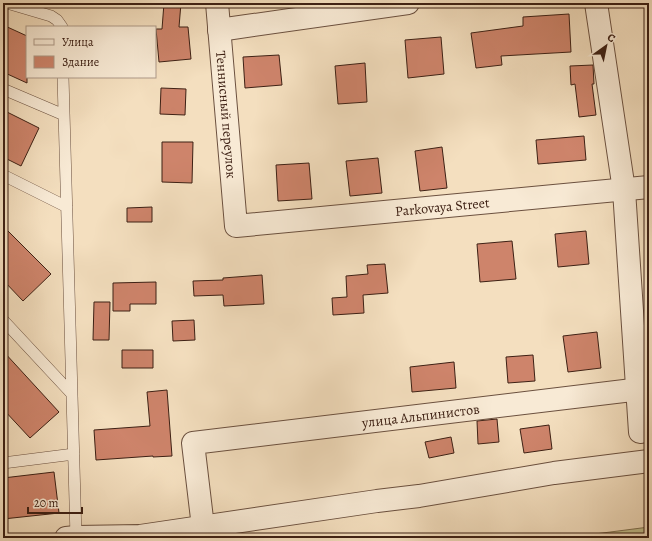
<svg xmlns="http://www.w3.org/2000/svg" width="652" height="541" font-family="Alegreya,serif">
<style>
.green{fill:#c2c08d;stroke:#807050}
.building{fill:#ce846b;stroke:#3d2014}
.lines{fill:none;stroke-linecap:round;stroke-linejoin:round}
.service-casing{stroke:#6b503f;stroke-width:12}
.minor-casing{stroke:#6b503f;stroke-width:24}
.service{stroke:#f8ead5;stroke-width:11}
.minor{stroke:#f8ead5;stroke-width:22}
.labels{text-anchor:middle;stroke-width:4;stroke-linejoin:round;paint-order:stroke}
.street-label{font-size:14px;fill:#3d2014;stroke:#f8ead5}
</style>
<rect width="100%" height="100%" fill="#f4dfbf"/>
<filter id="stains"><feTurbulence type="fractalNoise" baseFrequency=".005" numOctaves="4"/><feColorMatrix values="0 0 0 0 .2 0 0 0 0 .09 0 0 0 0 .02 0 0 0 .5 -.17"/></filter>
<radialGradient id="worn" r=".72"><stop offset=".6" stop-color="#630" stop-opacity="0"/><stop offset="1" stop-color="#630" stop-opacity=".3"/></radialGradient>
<!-- green -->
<path class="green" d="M649,527v11h-85z"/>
<!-- building -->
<path class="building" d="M164,3h17l-2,24h9l3,32 -32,3 -3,-33h6z
M569,14l2,38 -70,4 1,9 -26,3 -5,-35 52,-7v-9z
M3,25l24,11v47l-24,-11z
M441,37l3,37 -36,4 -3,-38z
M279,55l3,30 -37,3 -2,-31z
M365,63l2,39 -29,2 -3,-38z
M593,65l1,19h-2l4,31 -17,2 -4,-33 -4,1 -1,-19z
M161,88l25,1 -1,26 -25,-1z
M3,110l36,18 -18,38 -18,-9z
M584,136l2,24 -48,4 -2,-24z
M162,142h31l-1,41 -30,-1z
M442,147l5,41 -27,3 -5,-40z
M378,158l4,35 -32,3 -4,-35z
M309,163l3,36 -34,2 -2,-36z
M152,207v15h-25v-14z
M3,226l48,48 -28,27 -20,-21z
M586,231l3,33 -31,3 -3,-33z
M512,241l4,38 -36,3 -3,-38z
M385,264l3,29 -25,2 1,18 -31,2 -1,-17 15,-1 -1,-21 22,-2 -1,-9z
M262,275l2,29 -40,2 -1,-11 -29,1 -1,-15 30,-1v-2z
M156,282v22h-26v7h-17v-28z
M94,302h16l-1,38h-16z
M194,320l1,20 -22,1 -1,-20z
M597,332l4,36 -33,4 -5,-36z
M122,350h31v18h-31z
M3,351l56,61 -29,26 -27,-29z
M533,355l2,26 -27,2 -2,-26z
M454,362l2,26 -44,4 -2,-25z
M167,390l5,66 -19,1v-1l-57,4 -2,-30 56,-4 -3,-34z
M497,419l2,23 -21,2 -1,-23z
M549,425l3,24 -28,4 -4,-24z
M451,437l3,16 -25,5 -4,-16z
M54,472l5,41 -56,6v-41z"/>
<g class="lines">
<!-- service casing -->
<g class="service-casing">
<path id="service" d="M7,3l44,13 6,4 5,7
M63,77l13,460
M3,89l61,26
M3,175l64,32
M3,320l69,74
M3,463l71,-9"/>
</g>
<!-- minor casing -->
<g class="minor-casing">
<g id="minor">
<path id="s1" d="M217,3l19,223 413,-39"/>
<path d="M596,3l28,187 16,242"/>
<path d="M219,30l189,-27"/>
<path id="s2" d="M203,527l-10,-84 456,-55"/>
<path d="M66,538l10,-1 64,-1 237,-35 42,-5 135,-23 95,-12"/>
</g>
</g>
<!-- service -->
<use href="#service" class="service"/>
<!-- minor -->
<use href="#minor" class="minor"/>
</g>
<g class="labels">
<!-- street labels -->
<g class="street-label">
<text dy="5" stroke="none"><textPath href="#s1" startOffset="112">Теннисный переулок</textPath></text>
<text dy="5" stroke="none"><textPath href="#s1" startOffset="431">Parkovaya Street</textPath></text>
<text dy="5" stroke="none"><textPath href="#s2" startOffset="314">улица Альпинистов</textPath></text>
</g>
</g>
<!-- margin -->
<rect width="652" height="541" fill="none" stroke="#f4dfbf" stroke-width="16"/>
<rect x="4" y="4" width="644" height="533" fill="none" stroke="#3d2014" stroke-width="2"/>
<rect x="8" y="8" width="636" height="525" fill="none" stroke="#3d2014"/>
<!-- legend -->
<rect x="26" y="26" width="130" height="52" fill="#f8ead5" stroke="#ad9988"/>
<rect x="34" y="39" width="20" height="6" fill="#f8ead5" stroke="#ad9988"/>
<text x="62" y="46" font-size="12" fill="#3d2014">Улица</text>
<rect x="34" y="56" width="20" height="12" fill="#ce846b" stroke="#ad9988"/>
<text x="62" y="66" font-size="12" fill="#3d2014">Здание</text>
<!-- north arrow -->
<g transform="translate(606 46) rotate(33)" stroke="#f8ead5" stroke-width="3" paint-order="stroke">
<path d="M0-3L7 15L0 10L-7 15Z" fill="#3d2014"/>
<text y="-6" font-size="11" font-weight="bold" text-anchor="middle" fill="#3d2014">С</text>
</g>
<!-- scale -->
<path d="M28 507v6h54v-6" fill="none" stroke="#3d2014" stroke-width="2"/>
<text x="34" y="507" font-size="12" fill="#3d2014" stroke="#f8ead5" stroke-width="3" paint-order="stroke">20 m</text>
<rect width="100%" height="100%" filter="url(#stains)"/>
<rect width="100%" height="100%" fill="url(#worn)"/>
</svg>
